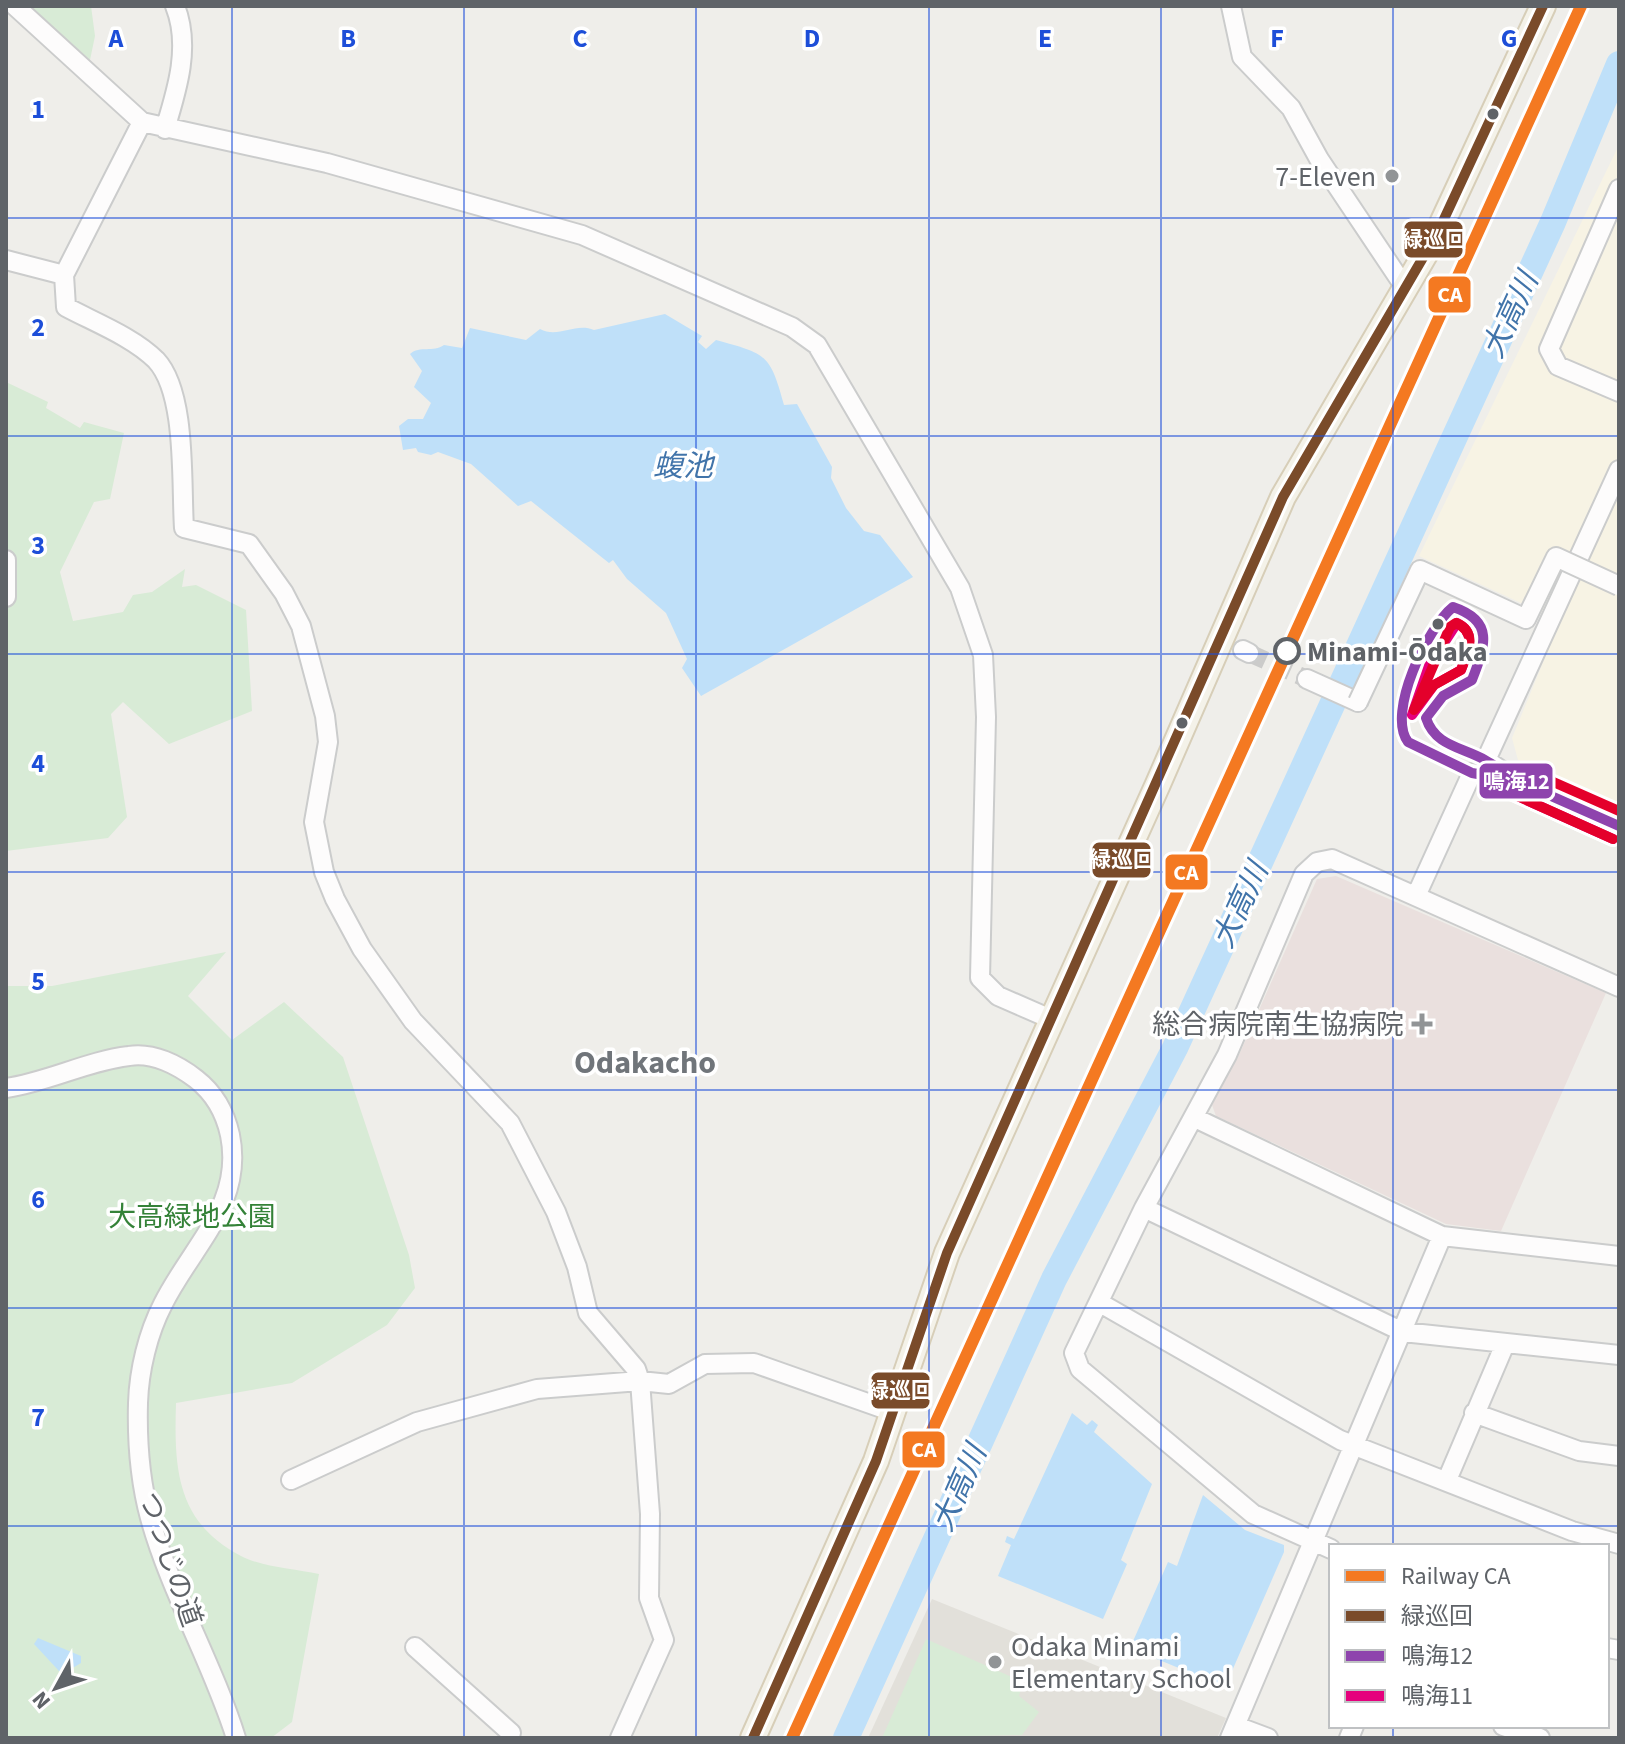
<svg xmlns="http://www.w3.org/2000/svg" width="1625" height="1744" font-family="'Source Sans 3','Noto Sans JP',sans-serif">
<style>
.commercial{fill:#f7f3e4}
.education{fill:#e2e0da}
.medical{fill:#eae0de}
.green{fill:#d8ebd6}
.water{fill:#bfe0f9}
.lines{fill:none;stroke-linecap:round;stroke-linejoin:round}
.river{stroke:#bfe0f9;stroke-width:26}
.minor-tunnel{stroke:#cbcbca;stroke-width:18;stroke-dasharray:18 9;stroke-linecap:butt}
.minor-casing{stroke:#cbcccc;stroke-width:22}
.major-casing{stroke:#d7ceb8;stroke-width:28}
.minor{stroke:#fdfcfc;stroke-width:18}
.major{stroke:#f4f2e9;stroke-width:24}
.minor-bridge-casing{stroke:#cbcccc;stroke-width:22;stroke-linecap:butt}
.minor-bridge{stroke:#fdfcfc;stroke-width:18}
.bus-1-casing{stroke:#fff;stroke-width:16}
.bus-2-casing{stroke:#fff;stroke-width:16}
.bus-3-casing{stroke:#fff;stroke-width:16}
.bus-4-casing{stroke:#fff;stroke-width:16}
.bus-1{stroke:#7a4b2a;stroke-width:10}
.bus-2{stroke:#8e44ad;stroke-width:10}
.bus-3{stroke:#e5007d;stroke-width:10}
.bus-4{stroke:#e4002b;stroke-width:10}
.rail-1-casing{stroke:#fff;stroke-width:18}
.rail-1{stroke:#f47921;stroke-width:12}
.grid{fill:none;stroke:#1d4ed8;stroke-width:2;stroke-opacity:0.55}
.bus-dot{fill:#5f6368;stroke:#fff;stroke-width:3}
.poi-dot{fill:#919496;stroke:#fff;stroke-width:3}
.stop-dot{fill:#fff;stroke:#5f6368;stroke-width:4}
.labels{text-anchor:middle;stroke-width:7;stroke-linejoin:round;paint-order:stroke}
.poi-label{font-size:28px;fill:#5f6368;stroke:#fff;text-anchor:end}
.stop-label{font-size:28px;font-weight:bold;fill:#5f6368;stroke:#fff;text-anchor:start}
.park-label{font-size:28px;fill:#348238;stroke:#fff}
.street-label{font-size:28px;fill:#5f6368;stroke:#fff}
.water-label{font-size:30px;font-style:italic;fill:#4174aa;stroke:#fff}
.quarter-label{font-size:32px;font-weight:bold;fill:#70757a;stroke:#fff}
.grid-label{font-size:26px;text-anchor:middle;font-weight:bold;fill:#1d4ed8;stroke:#fff;stroke-width:7;stroke-linejoin:round;paint-order:stroke}
.line-badge{stroke:#fff;stroke-width:3}
.badge-label{font-size:22px;text-anchor:middle;font-weight:bold;fill:#fff}
</style>
<rect width="100%" height="100%" fill="#efeeea"/>
<!-- commercial -->
<path class="commercial" d="M1619,145v660l-101,-45 -6,-22 48,-117 -141,-65z"/>
<!-- education -->
<path class="education" d="M932,1599l294,119 -9,20h-349z"/>
<!-- medical -->
<path class="medical" d="M1336,876l270,117 -105,238 -55,-7 -230,-108 -4,-11 27,-50 78,-176z"/>
<!-- green -->
<path class="green" d="M30,6h61l4,30 -5,24z
M6,382l42,20 -2,6 34,20 4,-6 40,11 -14,66 -16,3 -34,70 13,49 50,-9 10,-17 19,-3 33,-23 -3,18 14,-2 50,25 6,101 -83,33 -46,-42 -12,12 16,103 -19,21 -102,13z
M1449,624l6,9 -20,42 -9,2c-7,-16 9,-47 23,-53z
M1466,627l7,9c-2,17 -13,40 -27,50l-5,-1 25,-49z
M226,952l-38,44 44,44 52,-38 59,55 66,198 6,33 -28,37 -95,58 -116,20c-2,65 0,119 65,153 21,11 54,13 78,18l-27,148 -21,16h-265v-752h46z
M926,1639l97,43 -4,14 20,16 -17,23 -140,3z"/>
<!-- water -->
<path class="water" d="M665,314l37,22 -4,6 8,7 10,-9c51,14 54,14 68,65l13,-1 35,63 -1,11 15,30 18,23 16,4 33,42 -212,119 -19,-28 5,-9 -21,-46 -39,-34 -14,-19 -4,3 -78,-62 -13,5 -47,-42 -33,-12 -7,3 -13,-3 -2,-4 -13,2 -4,-24 9,-7h15l8,-16 -17,-16 8,-16 -12,-17c10,-9 23,-1 34,-9l18,3 8,-20 56,12 14,-11c18,10 35,-7 54,1z
M1072,1413l15,12 5,-5 6,5 -4,7 58,52 -31,76 6,4 -24,55 -105,-43 13,-31 -6,-3 2,-6 7,3z
M1203,1495l42,35 39,15v7l-59,135 -95,-39 38,-86 9,4z
M38,1638l43,18v7l-15,9 -7,-1 -25,-27z"/>
<g class="lines">
<!-- river -->
<path class="river" d="M846,1738l208,-459 121,-231 378,-826 66,-158"/>
<!-- minor-tunnel -->
<path class="minor-tunnel" d="M1249,653l58,26"/>
<!-- minor casing -->
<g class="minor-casing">
<path id="minor" d="M15,6l127,116 185,41 255,72 210,92 25,18 143,243 23,67 3,62 -6,261 18,18 55,24
M1231,6l11,51 49,51 28,51 87,130
M142,122l-78,153 2,32c28,15 67,30 90,53 31,33 25,123 28,168l65,16 35,49 17,33 24,90 3,26 -14,80 10,50 11,27 27,50 51,72 97,102 46,89 21,55 11,46 48,56 4,12 10,133 -1,84 15,42 -44,98
M165,129c12,-39 26,-83 10,-123
M1619,189l-70,160 9,17 61,26
M6,260l58,15
M1619,470l-133,290 31,21 102,45
M6,560v37
M1243,650l6,3
M1307,679l51,23
M1416,896l56,-123 42,8
M6,1088c42,-6 81,-27 123,-32 24,-4 49,9 67,23 18,14 29,33 34,56 14,69 -38,111 -67,169 -15,29 -24,66 -25,99 -1,37 2,78 12,115 20,73 63,146 86,220
M1195,1118l247,118 177,20
M1144,1208l259,124 216,23
M1100,1303l240,137 232,91 47,13
M1474,1413l105,38 40,5
M291,1480l126,-58 120,-33 103,-8 29,3 36,-20 49,-1 139,49
M1447,1480l58,-136
M1331,1549l-78,-35 -173,-145 -6,-16 70,-145 83,-153 77,-181 13,-12 15,-3 287,128
M415,1647l96,86
M1607,1648l12,2
M1236,1726l32,12
M1503,1726l37,12
M1230,1738l212,-502
M1349,1738l5,-12"/>
</g>
<!-- major casing -->
<g class="major-casing">
<path id="major" d="M753,1738l123,-277 71,-208 211,-469 125,-287 155,-265 105,-226"/>
</g>
<!-- minor -->
<use href="#minor" class="minor"/>
<!-- major -->
<use href="#major" class="major"/>
<!-- minor-bridge casing -->
<g class="minor-bridge-casing">
<path id="minor-bridge" d="M1358,702l62,-132 106,49 30,-62 63,29"/>
</g>
<!-- minor-bridge -->
<use href="#minor-bridge" class="minor-bridge"/>
<!-- bus-1 casing -->
<g class="bus-1-casing">
<path id="bus-1" d="M753,1738l123,-277 71,-208 336,-756 155,-265 105,-226"/>
</g>
<!-- bus-2 casing -->
<g class="bus-2-casing">
<path id="bus-2" d="M1453,607c42,14 32,39 19,73l-29,16 -17,22c9,28 36,29 59,42 11,6 22,14 32,21l-45,-8 -64,-31c-22,-29 20,-115 45,-135z
M1517,781l102,45"/>
</g>
<!-- bus-3 casing -->
<g class="bus-3-casing">
<path id="bus-3" d="M1457,623c21,10 10,30 4,47l-27,15 -22,30 17,-49z
M1513,794l100,45"/>
</g>
<!-- bus-4 casing -->
<g class="bus-4-casing">
<path id="bus-4" d="M1456,623c22,9 12,29 5,47l-27,15 -20,25 36,-83z
M1524,769l95,42
M1513,794l100,45"/>
</g>
<!-- bus-1 -->
<use href="#bus-1" class="bus-1"/>
<!-- bus-2 -->
<use href="#bus-2" class="bus-2"/>
<!-- bus-3 -->
<use href="#bus-3" class="bus-3"/>
<!-- bus-4 -->
<use href="#bus-4" class="bus-4"/>
<!-- rail-1 casing -->
<g class="rail-1-casing">
<path id="rail-1" d="M792,1738l789,-1732"/>
</g>
<!-- rail-1 -->
<use href="#rail-1" class="rail-1"/>
</g>
<!-- grid -->
<path class="grid" d="M232,6v1732M464,6v1732M696,6v1732M929,6v1732M1161,6v1732M1393,6v1540M6,218h1613M6,436h1613M6,654h1613M6,872h1613M6,1090h1613M6,1308h1613M6,1526h1613M1393,1726v12"/>
<!-- markers -->
<g class="bus-dot">
<circle cx="1493" cy="114" r="7"/>
<circle cx="1438" cy="624" r="7"/>
<circle cx="1182" cy="723" r="7"/>
</g>
<g class="poi-dot">
<circle cx="1392" cy="176" r="8"/>
<path d="M1418 1012h8v8h8v8h-8v8h-8v-8h-8v-8h8z"/>
<circle cx="995" cy="1662" r="8"/>
</g>
<circle class="stop-dot" cx="1287" cy="651" r="12"/>
<g class="labels">
<!-- poi labels -->
<g class="poi-label">
<text x="1376" y="186">7-Eleven</text>
<text x="1404" y="1034">総合病院南生協病院</text>
<text x="1011" y="1656" text-anchor="start">Odaka Minami<tspan x="1011" dy="32">Elementary School</tspan></text>
</g>
<!-- stop labels -->
<g class="stop-label">
<text x="1307" y="661">Minami-Ōdaka</text>
</g>
<!-- park labels -->
<g class="park-label">
<text x="192" y="1226">大高緑地公園</text>
</g>
<!-- street labels -->
<g class="street-label">
<text transform="translate(171 1559) rotate(71)" y="10">つつじの道</text>
</g>
<!-- water labels -->
<g class="water-label">
<text transform="translate(1510 315) rotate(-65)" y="10">大高川</text>
<text x="683" y="476">蝮池</text>
<text transform="translate(1240 905) rotate(-65)" y="10">大高川</text>
<text transform="translate(959 1488) rotate(-66)" y="10">大高川</text>
</g>
<!-- quarter labels -->
<g class="quarter-label">
<text x="645" y="1073">Odakacho</text>
</g>
</g>
<g class="grid-label">
<text x="116" y="47">A</text>
<text x="348" y="47">B</text>
<text x="580" y="47">C</text>
<text x="812" y="47">D</text>
<text x="1045" y="47">E</text>
<text x="1277" y="47">F</text>
<text x="1509" y="47">G</text>
<text x="38" y="118">1</text>
<text x="38" y="336">2</text>
<text x="38" y="554">3</text>
<text x="38" y="772">4</text>
<text x="38" y="990">5</text>
<text x="38" y="1208">6</text>
<text x="38" y="1426">7</text>
</g>
<g class="line-badge">
<rect x="1403" y="220" width="61" height="39" rx="8" fill="#7a4b2a"/>
<rect x="1427" y="275" width="45" height="39" rx="8" fill="#f47921"/>
<rect x="1478" y="762" width="76" height="38" rx="8" fill="#8e44ad"/>
<rect x="1091" y="841" width="61" height="38" rx="8" fill="#7a4b2a"/>
<rect x="1164" y="853" width="45" height="38" rx="8" fill="#f47921"/>
<rect x="870" y="1371" width="61" height="39" rx="8" fill="#7a4b2a"/>
<rect x="901" y="1430" width="45" height="39" rx="8" fill="#f47921"/>
</g>
<g class="badge-label">
<text x="1434" y="247">緑巡回</text>
<text x="1450" y="302">CA</text>
<text x="1516" y="789">鳴海12</text>
<text x="1122" y="867">緑巡回</text>
<text x="1186" y="880">CA</text>
<text x="900" y="1398">緑巡回</text>
<text x="924" y="1457">CA</text>
</g>
<!-- border -->
<rect width="1625" height="1744" fill="none" stroke="#5f6368" stroke-width="16"/>
<!-- legend -->
<rect x="1329" y="1544" width="280" height="184" fill="#ffffff" stroke="#bfc1c3" stroke-width="2"/>
<rect x="1345" y="1570" width="40" height="12" fill="#f47921" stroke="#bfc1c3" stroke-width="2"/>
<text x="1401" y="1584" font-size="24" fill="#5f6368">Railway CA</text>
<rect x="1345" y="1610" width="40" height="12" fill="#7a4b2a" stroke="#bfc1c3" stroke-width="2"/>
<text x="1401" y="1624" font-size="24" fill="#5f6368">緑巡回</text>
<rect x="1345" y="1650" width="40" height="12" fill="#8e44ad" stroke="#bfc1c3" stroke-width="2"/>
<text x="1401" y="1664" font-size="24" fill="#5f6368">鳴海12</text>
<rect x="1345" y="1690" width="40" height="12" fill="#e5007d" stroke="#bfc1c3" stroke-width="2"/>
<text x="1401" y="1704" font-size="24" fill="#5f6368">鳴海11</text>
<!-- north arrow -->
<g transform="translate(56 1688) rotate(230)" stroke="#ffffff" stroke-width="6" paint-order="stroke">
<path d="M0-6L14 30L0 20L-14 30Z" fill="#5f6368"/>
<text y="-12" font-size="22" font-weight="bold" text-anchor="middle" fill="#5f6368">N</text>
</g>
</svg>
